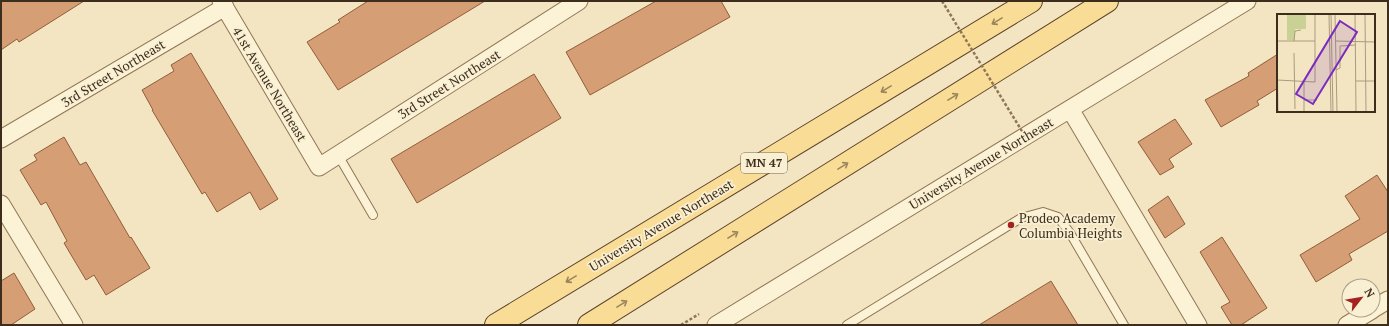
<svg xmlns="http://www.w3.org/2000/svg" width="1389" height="326" font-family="'PT Serif',serif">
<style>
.building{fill:#d59e74;stroke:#915e3a}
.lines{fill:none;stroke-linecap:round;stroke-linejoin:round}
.lane-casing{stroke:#8f7657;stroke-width:10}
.street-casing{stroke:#8f7657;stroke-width:19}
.primary-casing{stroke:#5c432b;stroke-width:24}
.path{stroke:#8f7657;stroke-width:2.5;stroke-dasharray:3 2;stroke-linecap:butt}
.lane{stroke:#fcf2d6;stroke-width:8}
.street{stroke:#fcf2d6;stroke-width:17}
.primary{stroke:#f9dd96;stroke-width:22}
.path-bridge{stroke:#8f7657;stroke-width:2.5;stroke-dasharray:3 2;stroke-linecap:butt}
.oneway{stroke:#9b855a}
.poi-dot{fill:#a42220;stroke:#f9efd2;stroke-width:1.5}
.labels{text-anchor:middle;stroke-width:3.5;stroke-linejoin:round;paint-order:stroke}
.shield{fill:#f9efd2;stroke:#756753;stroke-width:1}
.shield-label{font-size:12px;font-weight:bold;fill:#3d2d1d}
.street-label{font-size:13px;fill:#3d2d1d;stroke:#f9efd2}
.poi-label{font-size:13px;fill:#3d2d1d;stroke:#f9efd2;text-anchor:start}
.inset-road{fill:none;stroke:#aa9b80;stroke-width:1}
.view{fill:#7b2cbf;fill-opacity:0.15;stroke:#7b2cbf;stroke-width:2}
.inset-edge{fill:none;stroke:#3d2d1d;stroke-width:2}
</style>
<rect width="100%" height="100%" fill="#f3e5c2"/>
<!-- building -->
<path class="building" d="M1,1h83l-65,41 -2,-3 -16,11z
M368,1h117l-147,89 -31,-48 33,-20 -2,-2z
M656,1h65l9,16 -140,78 -24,-43z
M191,53l87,146 -18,11 -10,-18 -33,20 -12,-20 -3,2 -50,-84h1l-11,-20 32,-19 -3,-6z
M1278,54v34l-21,13 2,4 -38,22 -16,-27 44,-24 -1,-3z
M534,74l27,44 -144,85 -26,-44z
M1175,119l17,25 -23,15 5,8 -14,8 -22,-33z
M64,137l16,28 6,-3 44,76 1,-1 19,31 -44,27 -12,-20 -8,5 -22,-37 3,-2 -21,-39 -5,3 -21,-35 17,-10 -3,-5z
M1377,175l11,17v39l-39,23 3,6 -36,22 -16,-27 60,-36 -15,-23z
M1168,196l17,28 -20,14 -17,-28z
M1222,237l45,71 -26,17h-9l-11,-18 9,-5 -30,-50z
M14,273l21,36 -24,16h-10v-44z
M1051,281l27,44h-99z"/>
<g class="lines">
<!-- lane casing -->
<g class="lane-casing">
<path id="lane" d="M338,155l35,60
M847,325l174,-107 22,-6 15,5 12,16 54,92"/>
</g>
<!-- street casing -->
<g class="street-casing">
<path id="street" d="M221,1l98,166 260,-166
M1070,109l128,216
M1,139l224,-132
M1,204l73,121
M1373,309l15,-9
M716,325l531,-324
M1347,325l25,-15"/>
</g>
<!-- primary casing -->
<g class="primary-casing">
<path id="primary" d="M496,325l535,-324
M589,325l518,-324"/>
</g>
<!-- path -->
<path class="path" d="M681,325l18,-11"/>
<!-- lane -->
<use href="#lane" class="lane"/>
<!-- street -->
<use href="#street" class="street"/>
<!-- primary -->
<use href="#primary" class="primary"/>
<!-- path-bridge -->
<path class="path-bridge" d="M942,1l83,135"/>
</g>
<!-- one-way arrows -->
<defs><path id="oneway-shaft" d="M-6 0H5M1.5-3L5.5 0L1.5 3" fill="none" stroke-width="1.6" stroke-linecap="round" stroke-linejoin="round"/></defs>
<g class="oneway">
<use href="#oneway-shaft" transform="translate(997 21) rotate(149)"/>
<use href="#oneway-shaft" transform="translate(886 89) rotate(149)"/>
<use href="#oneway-shaft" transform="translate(953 97) rotate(-32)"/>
<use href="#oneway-shaft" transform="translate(843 166) rotate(-32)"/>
<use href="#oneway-shaft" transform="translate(733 235) rotate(-32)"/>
<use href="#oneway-shaft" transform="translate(571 279) rotate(149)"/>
<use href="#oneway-shaft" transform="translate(622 304) rotate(-32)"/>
</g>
<!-- markers -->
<circle class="poi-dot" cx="1011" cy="225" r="4"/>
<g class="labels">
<!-- shield labels -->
<rect class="shield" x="741" y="153" width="46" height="20" rx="3"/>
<g class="shield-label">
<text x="764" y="167">MN 47</text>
</g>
<!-- street labels -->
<g class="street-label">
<text transform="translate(113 73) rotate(-31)" y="5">3rd Street Northeast</text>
<text transform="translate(270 84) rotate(59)" y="5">41st Avenue Northeast</text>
<text transform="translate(449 84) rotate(-32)" y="5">3rd Street Northeast</text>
<text transform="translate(981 163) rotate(-31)" y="5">University Avenue Northeast</text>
<text transform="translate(661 225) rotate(-31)" y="5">University Avenue Northeast</text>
</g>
<!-- poi labels -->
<g class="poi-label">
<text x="1019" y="223">Prodeo Academy<tspan x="1019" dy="15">Columbia Heights</tspan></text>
</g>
</g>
<!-- overview -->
<g transform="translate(1277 14)">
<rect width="98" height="98" fill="#f3e5c2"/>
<path d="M10,0h19v15h-11v11h-8z" fill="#c9d294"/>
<path class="inset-road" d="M52,0l2,98M54,0l2,98M58,0l2,98M78,0l1,98M88,0l1,98M0,27h38M17,27l1,-10 6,-1M59,27l39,1M0,32l1,66M17,39l1,56M59,56l4,-2v-22l16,-1M0,66l38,2v-68M79,67h19M27,86h13M27,98v-30"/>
<path class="view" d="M63,7l17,11 -44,72 -17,-10z"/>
<rect width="98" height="98" class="inset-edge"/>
</g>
<!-- border -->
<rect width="1389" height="326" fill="none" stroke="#3d2d1d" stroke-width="4"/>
<!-- north arrow -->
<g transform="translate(1361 298) rotate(59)"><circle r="19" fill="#f9efd2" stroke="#aea18a"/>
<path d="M0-3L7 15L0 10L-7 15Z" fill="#a42220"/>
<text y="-6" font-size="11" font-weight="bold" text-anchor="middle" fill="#3d2d1d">N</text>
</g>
</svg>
